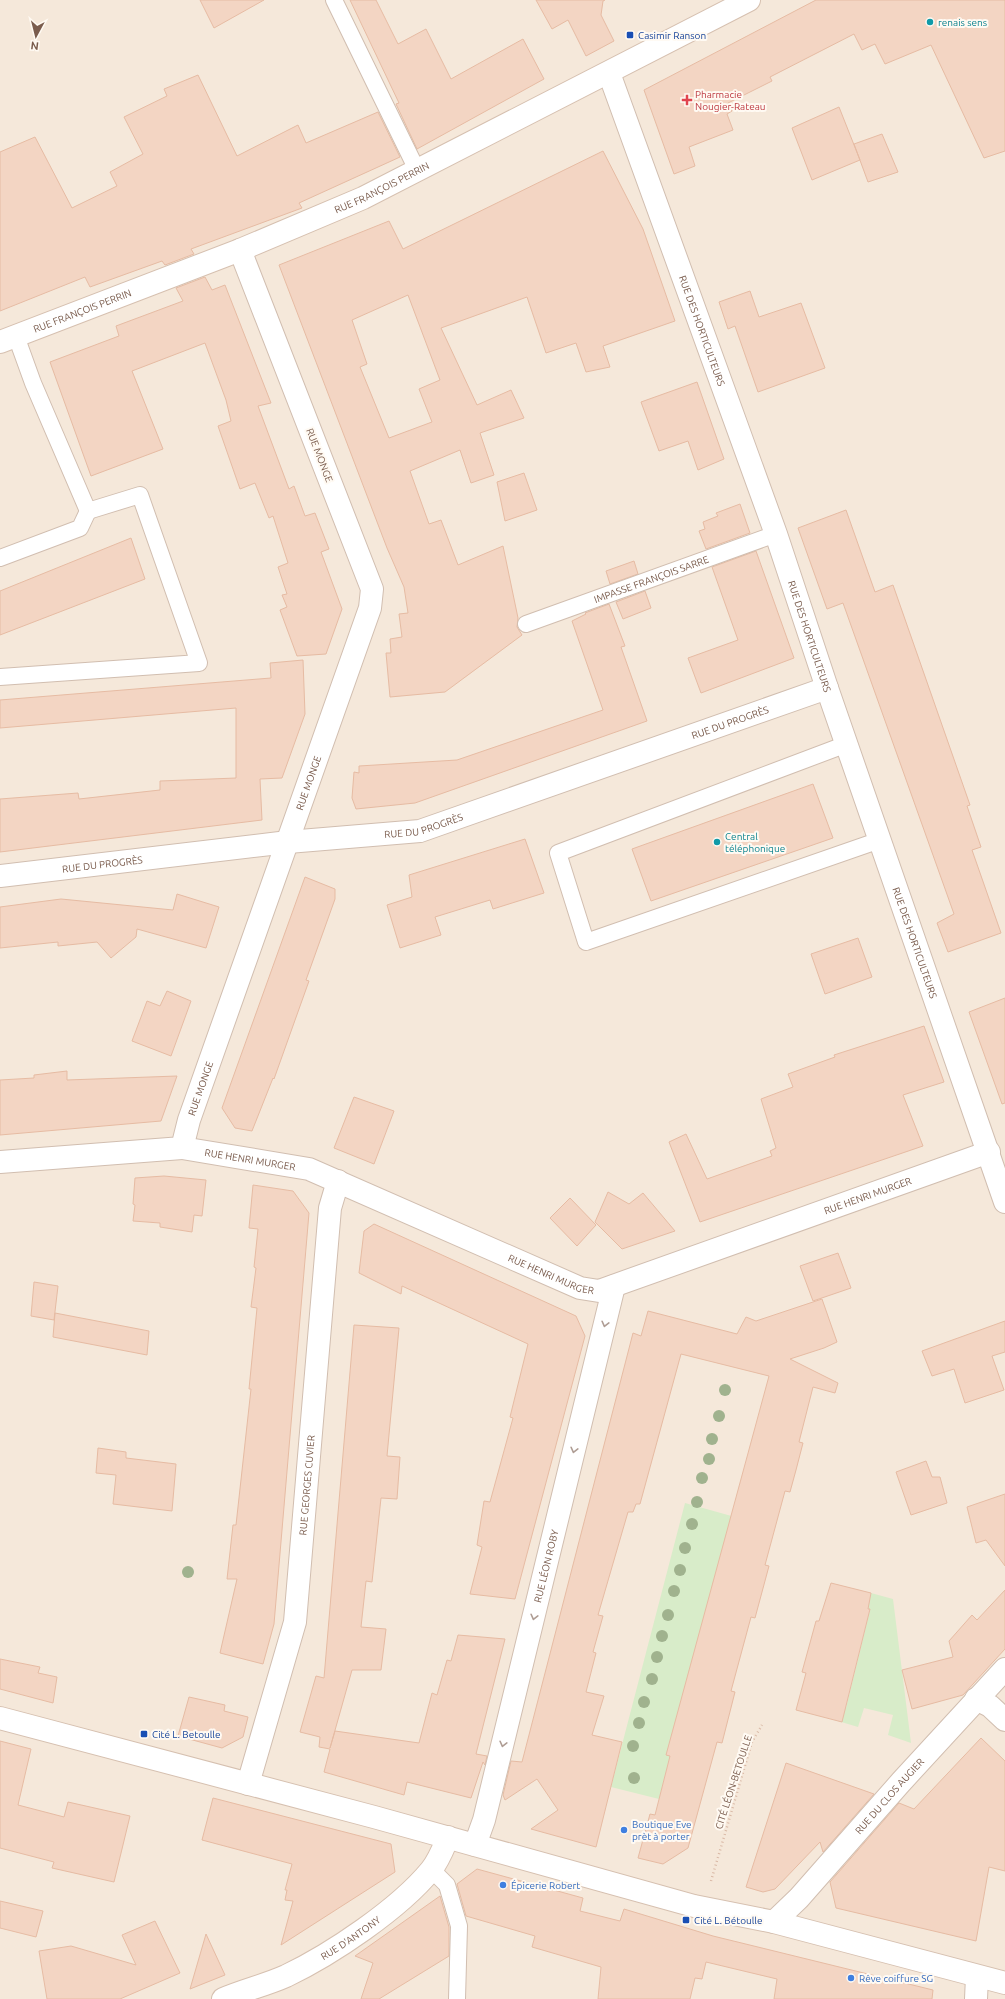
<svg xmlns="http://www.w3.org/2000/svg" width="1005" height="1999" font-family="Ubuntu,sans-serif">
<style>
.residential{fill:#f5e8da}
.green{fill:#d8ecc9}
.building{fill:#f3d5c3;stroke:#e6bba3;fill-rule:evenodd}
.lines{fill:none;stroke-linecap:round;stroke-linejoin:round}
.lane-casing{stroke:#d1beb0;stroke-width:18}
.street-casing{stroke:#d1beb0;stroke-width:24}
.secondary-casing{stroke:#d6c0b0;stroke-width:24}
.path{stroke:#d9b8a5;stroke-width:2.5;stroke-dasharray:1 3;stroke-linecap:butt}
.lane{stroke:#fff;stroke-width:16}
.street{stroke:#fff;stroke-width:22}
.secondary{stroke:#fff;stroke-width:22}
.tree{fill:#a0b28e}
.oneway{stroke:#af9d94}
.culture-dot{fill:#0f9aa8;stroke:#fffaf3;stroke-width:1.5}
.transit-dot{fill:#1a4fb4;stroke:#fffaf3;stroke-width:1.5}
.health-dot{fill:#e0444e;stroke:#fffaf3;stroke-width:1.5}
.shop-dot{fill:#3f7fe0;stroke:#fffaf3;stroke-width:1.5}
.labels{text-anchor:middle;stroke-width:4;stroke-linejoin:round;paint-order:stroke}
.culture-label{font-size:10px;fill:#0d838f;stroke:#fffaf3;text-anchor:start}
.transit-label{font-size:10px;fill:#164399;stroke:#fffaf3;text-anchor:start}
.health-label{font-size:10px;fill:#be3a42;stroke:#fffaf3;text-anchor:start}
.street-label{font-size:10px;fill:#7a5c4d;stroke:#fffaf3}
.shop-label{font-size:10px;fill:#366cbe;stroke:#fffaf3;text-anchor:start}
</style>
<rect width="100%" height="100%" fill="#fdf6ec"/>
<!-- residential -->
<path class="residential" d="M0,0h1005v1999h-1005z"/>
<!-- green -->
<path class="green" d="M685,1503l50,14 -68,238 3,1 -11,43 -48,-12z
M871,1593l22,6 18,144 -23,-8 5,-20 -29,-7 -6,19 -20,-6 8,-13 24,-98 -2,-1z"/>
<!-- building -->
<path class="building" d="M200,0h64l-50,28z
M350,0h26l22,44 28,-15 25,50 72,-40 21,40 -127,70 -21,-45 3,-1z
M536,0h69l-2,1 -2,14 13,26 -28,15 -18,-36 -16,9z
M816,0h189v151l-21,7 -53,-113 -46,19 -10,-20 -13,6 -8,-16 -84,43 2,4 -44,22 4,8 -5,3 6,16 -44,17 6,19 -21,8 -30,-84z
M198,75l39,81 61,-31 8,18 72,-31 22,45 -101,46 3,5 -111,41 3,5 -29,11 -3,-4 -72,26 -5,-10 -85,34v-159l35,-15 37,71 45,-22 -7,-14 33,-18 -19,-37 43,-21 -3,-7z
M839,107l21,53 -48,20 -20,-52z
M882,134l16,38 -30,10 -14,-38z
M603,151l40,78 32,92 -72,25 7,21 -24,5 -10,-29 -30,10 -19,-56 -86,31 36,77 34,-15 13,28 -44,15 14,42 -23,8 -11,-33 -50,21 19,53 12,-4 17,45 45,-19 15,72 -1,9 5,8 -77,57 -55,5 -4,-44h5l-1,-14 12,-2 -3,-23 9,-1 -4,-26 -17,-39 -108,-283 110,-44 14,28zM408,295l32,85 -21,9 13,33 -43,16 -29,-71 7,-3 -15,-44z
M205,277l7,13 13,-5 46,118 -13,3 31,83 5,-3 11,30 10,-3 14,36 -8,3 21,57 -16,45 -29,2 -17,-46 7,-3 -5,-12 5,-1 -9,-27 10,-4 -15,-47 -4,2 -14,-35 -15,6 -22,-63 13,-5 -5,-21 -21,-57 -73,28 31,78 -72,27 -41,-114 69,-26 -3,-10 67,-25 -7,-13z
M750,291l9,26 42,-14 24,65 -67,24 -23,-66 -7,3 -9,-27z
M697,382l27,77 -26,11 -10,-29 -29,10 -18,-49z
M524,473l13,37 -32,11 -8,-39z
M740,504l10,29 -44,16 -7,-18 6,-2 -2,-7 15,-6 -2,-3z
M846,510l29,82 18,-7 77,220 -3,1 14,41 -9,3 29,83 -53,19 -11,-29 17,-9 -111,-311 -16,6 -29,-81z
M131,538l14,41 -145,56v-44z
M756,551l38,107 -93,35 -13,-35 50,-18 -26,-73z
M634,561l4,13 -28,10 -4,-13z
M645,591l6,17 -28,11 -7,-17z
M609,604l16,42 -4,1 26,74 -232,82 -59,6 -4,-11 2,-26 5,1v-7l98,-6 146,-50 -31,-89 14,-7 -1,-1z
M303,660l2,54 -23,64 -22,1 2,41 -262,32v-53l78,-6 1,6 81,-9v-9l76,-3v-70l-236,20v-28l271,-22 -1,-15z
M813,784l20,54 -182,63 -19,-52z
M525,839l19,54 -51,16 -3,-9 -55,17 6,18 -41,13 -13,-43 25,-8 -3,-22z
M305,877l30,12v10l-29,81 3,1 -35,98 -1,-1 -21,53 -17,-3 -13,-20z
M177,894l42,13 -13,41 -69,-19 -1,8 -25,21 -14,-16 -39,4v-4l-58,6v-41l61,-8 112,11z
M858,938l14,39 -47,17 -14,-40z
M167,991l24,10 -20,55 -39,-15 15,-40 13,5z
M1005,998v105l-3,1 -33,-92z
M924,1026l20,56 -41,13 20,51 -223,76 -31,-80 17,-8 21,45 65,-23 -2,-5 6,-3 -15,-49 32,-12 -5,-13 47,-17 -1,-2z
M67,1071v9l110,-4 -16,45 -161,14v-55l34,-2v-3z
M354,1097l40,14 -20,53 -40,-16z
M164,1176l42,4 -4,36 -8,-1 -2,17 -32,-5v-4l-27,-2 2,-16 -2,-1 2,-26z
M253,1185l40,6 16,22 -35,411 -11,40 -43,-11 17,-74h-10l6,-54h3l15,-136h-2l8,-81 -6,-1 5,-39 -2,-1 4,-38 -9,-1z
M608,1192l21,12 14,-11 32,38 -53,18 -27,-27z
M570,1198l26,27 -19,21 -27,-28z
M374,1224l202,92 9,20 -70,263 -45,-5 12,-47 -5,-2 7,-44 6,1 23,-84 -3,-1 18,-73 -126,-58 -1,8 -42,-21 5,-42z
M838,1253l13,35 -38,13 -13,-35z
M34,1282l24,4 -4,34 -23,-4z
M822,1299l15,43 -13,6 -34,11 48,24 -3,10 -22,-6 -14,55 4,1 -7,27 -6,22 -5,-1 -20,74 4,1 -14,52 -4,-1 -20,74 4,1 -13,51 -5,-1 -29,106 -25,16 -25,-6 12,-44 5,1 15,-59 -4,-1 103,-379 -88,-22 -41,150h-4l-3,8h-5l-30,103 5,1 -10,36 3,1 -10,39 18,4 -12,39 30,7 -26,105 -65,-18 27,-19 -21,-31 -32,21 -2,-5 8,-34 11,1 111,-429 8,3 7,-25 89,23 9,-17 10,4z
M55,1313l94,18 -2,24 -94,-18z
M1005,1321v31l-13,4 12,34 -39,13 -11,-34 -22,7 -10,-25z
M354,1325l45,3 -12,128 13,1 -3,42 -16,-1 -9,84 -6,-1 -5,46 25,2 -5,41h-29l-22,78 5,-17 84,12 13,-50 5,2 10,-35 4,1 7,-26 47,4 -29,115 11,2 -2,9 -2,-3 -12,36 -64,-16 -3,13 -80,-23 6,-23 -11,-2 1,-10 -20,-5 16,-56 8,2z
M98,1448l28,4v6l50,6 -4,47 -59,-7 3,-29 -20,-2z
M926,1461l6,16h8l7,26 -36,12 -15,-43z
M1005,1494v72l-19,-26 -10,3 -9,-36z
M831,1583l40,10 -3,16h2l-28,113 -46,-12 10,-37 -4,-1 14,-51h3z
M1005,1590v59l-42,46 -51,14 -10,-39 51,-13 -4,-16 23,-26 5,5z
M0,1659l40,8 -2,6 19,4 -4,26 -53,-14z
M189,1697l36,8 -1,6 24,6 -5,20 -21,11 -44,-12z
M981,1738l24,23v110l-16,-4 -13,74 -140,-33 -6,-26 69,-79 15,6z
M0,1741l31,8 -13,56 46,12 4,-15 62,14 -16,66 -62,-14 2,-6 -54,-14z
M786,1763l88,31 -51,58 -3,-10 -45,47 -12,3 -17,-5z
M213,1798l178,46 4,28 -114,73 12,-44 -8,-1 2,-10h-2l7,-26 -90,-24z
M477,1869l106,29 -3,13 40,10 4,-12 89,27 220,54 -1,9h-158l3,-20 -71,-17 -4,17 -7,-1 -5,21h-92l3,-32 -69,-20 3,-11 -69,-20 -9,-32z
M440,1896l9,31v29l-70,43h-18l12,-36 -18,-7z
M0,1901l43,10 -7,26 -36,-9z
M155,1921l25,52 -60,26h-73l-8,-48 32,-5 65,19 -14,-30z
M206,1934l19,41 -35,14z"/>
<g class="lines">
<!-- lane casing -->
<g class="lane-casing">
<g id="lane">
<path d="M334,0l83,170"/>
<path d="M0,558l80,-30 8,-17"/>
<path id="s1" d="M526,624l250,-90"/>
<path d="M0,677l199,-14 -59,-168 -52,16 -55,-128 -17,-47"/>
<path d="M847,744l-289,109 28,89 294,-102"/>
<path d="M431,1869l16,16 12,41 -2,73"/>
</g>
</g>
<!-- street casing -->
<g class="street-casing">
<g id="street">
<path id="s2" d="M609,73l167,461 51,154 178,514"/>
<path id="s3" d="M0,876l288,-34 132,-11 407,-143"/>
<path id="s4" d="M182,1148l127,21 271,119 19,3 390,-139"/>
<path id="s5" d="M0,1162l182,-14 7,-28 181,-512 2,-19 -132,-339"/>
<path d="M976,1699l14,7 15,14"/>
<path id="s6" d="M248,1784l47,-162 35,-414 8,-27"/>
<path id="s7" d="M475,1845l9,-25 130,-534"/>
<path id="s8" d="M774,1922l25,-24 102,-116 104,-113"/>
<path d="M976,1999l1,-22"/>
</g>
</g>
<!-- secondary casing -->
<g class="secondary-casing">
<g id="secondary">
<path id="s9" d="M0,342l240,-92 123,-52 386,-198"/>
<path d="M0,1718l374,99 320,89 80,16 231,61"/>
<path id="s10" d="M223,1999c21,-9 43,-14 63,-23 46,-22 113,-67 145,-106 8,-10 12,-21 17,-33"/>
</g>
</g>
<!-- path -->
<path class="path" d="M711,1881l41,-139 10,-17"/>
<!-- lane -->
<use href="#lane" class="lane"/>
<!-- street -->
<use href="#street" class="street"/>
<!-- secondary -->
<use href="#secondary" class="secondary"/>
</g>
<!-- trees -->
<g class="tree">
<circle cx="725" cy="1390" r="6"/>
<circle cx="719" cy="1416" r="6"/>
<circle cx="712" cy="1439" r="6"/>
<circle cx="709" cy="1459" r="6"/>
<circle cx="702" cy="1478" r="6"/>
<circle cx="697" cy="1502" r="6"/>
<circle cx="692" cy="1524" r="6"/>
<circle cx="685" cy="1548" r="6"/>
<circle cx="680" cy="1570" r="6"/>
<circle cx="188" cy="1572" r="6"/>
<circle cx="674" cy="1591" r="6"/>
<circle cx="668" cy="1615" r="6"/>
<circle cx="662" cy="1636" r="6"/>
<circle cx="657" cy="1657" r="6"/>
<circle cx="652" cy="1679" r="6"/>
<circle cx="644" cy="1702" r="6"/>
<circle cx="639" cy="1723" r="6"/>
<circle cx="633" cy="1746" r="6"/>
<circle cx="634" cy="1778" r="6"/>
</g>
<!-- one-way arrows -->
<defs><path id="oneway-chevron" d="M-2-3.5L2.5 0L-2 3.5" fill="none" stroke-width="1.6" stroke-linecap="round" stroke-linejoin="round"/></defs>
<g class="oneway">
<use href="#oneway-chevron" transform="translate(605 1324) rotate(104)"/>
<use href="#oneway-chevron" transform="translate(574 1450) rotate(104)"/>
<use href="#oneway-chevron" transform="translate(534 1617) rotate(104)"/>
<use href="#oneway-chevron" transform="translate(503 1744) rotate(104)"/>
</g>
<!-- markers -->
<g class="culture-dot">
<circle cx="930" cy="22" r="4"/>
<circle cx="717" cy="842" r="4"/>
</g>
<g class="transit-dot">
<rect x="626" y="31" width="8" height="8" rx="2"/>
<rect x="140" y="1730" width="8" height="8" rx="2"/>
<rect x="682" y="1916" width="8" height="8" rx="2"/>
</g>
<path class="health-dot" d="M685 94h4v4h4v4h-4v4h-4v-4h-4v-4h4z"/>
<g class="shop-dot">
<circle cx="624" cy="1830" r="4"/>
<circle cx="503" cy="1885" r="4"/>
<circle cx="851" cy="1978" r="4"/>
</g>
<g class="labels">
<!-- culture labels -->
<g class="culture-label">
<text x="938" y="26">renais sens</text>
<text x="725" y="840">Central<tspan x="725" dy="12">téléphonique</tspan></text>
</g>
<!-- transit labels -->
<g class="transit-label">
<text x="638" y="39">Casimir Ranson</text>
<text x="152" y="1738">Cité L. Betoulle</text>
<text x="694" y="1924">Cité L. Bétoulle</text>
</g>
<!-- health labels -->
<g class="health-label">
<text x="695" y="98">Pharmacie<tspan x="695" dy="12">Nougier-Rateau</tspan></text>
</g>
<!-- street labels -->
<g class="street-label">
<text dy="4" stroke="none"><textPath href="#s9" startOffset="412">RUE FRANÇOIS PERRIN</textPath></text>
<text dy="4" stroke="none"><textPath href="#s9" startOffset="88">RUE FRANÇOIS PERRIN</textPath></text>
<text dy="4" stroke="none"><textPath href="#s2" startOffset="274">RUE DES HORTICULTEURS</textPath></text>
<text transform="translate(320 455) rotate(69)" y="4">RUE MONGE</text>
<text dy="4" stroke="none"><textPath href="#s1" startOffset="133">IMPASSE FRANÇOIS SARRE</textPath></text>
<text dy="4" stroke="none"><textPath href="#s2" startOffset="598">RUE DES HORTICULTEURS</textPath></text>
<text dy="4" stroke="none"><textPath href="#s3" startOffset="751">RUE DU PROGRÈS</textPath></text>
<text dy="4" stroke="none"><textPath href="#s5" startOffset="569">RUE MONGE</textPath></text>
<text dy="4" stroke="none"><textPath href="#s3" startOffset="427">RUE DU PROGRÈS</textPath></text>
<text dy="4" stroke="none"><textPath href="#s3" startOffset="103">RUE DU PROGRÈS</textPath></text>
<text dy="4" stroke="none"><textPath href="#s2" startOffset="922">RUE DES HORTICULTEURS</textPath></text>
<text dy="4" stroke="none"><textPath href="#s5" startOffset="245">RUE MONGE</textPath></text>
<text dy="4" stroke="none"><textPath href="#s4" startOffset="69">RUE HENRI MURGER</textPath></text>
<text dy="4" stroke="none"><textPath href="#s4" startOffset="729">RUE HENRI MURGER</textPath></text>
<text dy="4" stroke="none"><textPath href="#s4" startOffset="393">RUE HENRI MURGER</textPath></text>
<text dy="4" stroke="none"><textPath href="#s6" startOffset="306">RUE GEORGES CUVIER</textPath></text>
<text dy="4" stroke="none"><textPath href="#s7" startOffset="288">RUE LÉON ROBY</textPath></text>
<text transform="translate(733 1782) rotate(-72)" y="4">CITÉ LÉON-BETOULLE</text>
<text dy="4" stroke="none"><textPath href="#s8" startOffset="171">RUE DU CLOS AUGIER</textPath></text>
<text dy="4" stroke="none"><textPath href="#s10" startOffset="142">RUE D'ANTONY</textPath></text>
</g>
<!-- shop labels -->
<g class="shop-label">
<text x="632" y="1828">Boutique Eve<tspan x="632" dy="12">prèt à porter</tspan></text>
<text x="511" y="1889">Épicerie Robert</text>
<text x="859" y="1982">Rêve coiffure SG</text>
</g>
</g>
<!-- north arrow -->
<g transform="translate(36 36) rotate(187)" stroke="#fffaf3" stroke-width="3" paint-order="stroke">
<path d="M0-3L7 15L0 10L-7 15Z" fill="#7a5c4d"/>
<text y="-6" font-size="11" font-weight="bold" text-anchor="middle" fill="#7a5c4d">N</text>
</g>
</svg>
